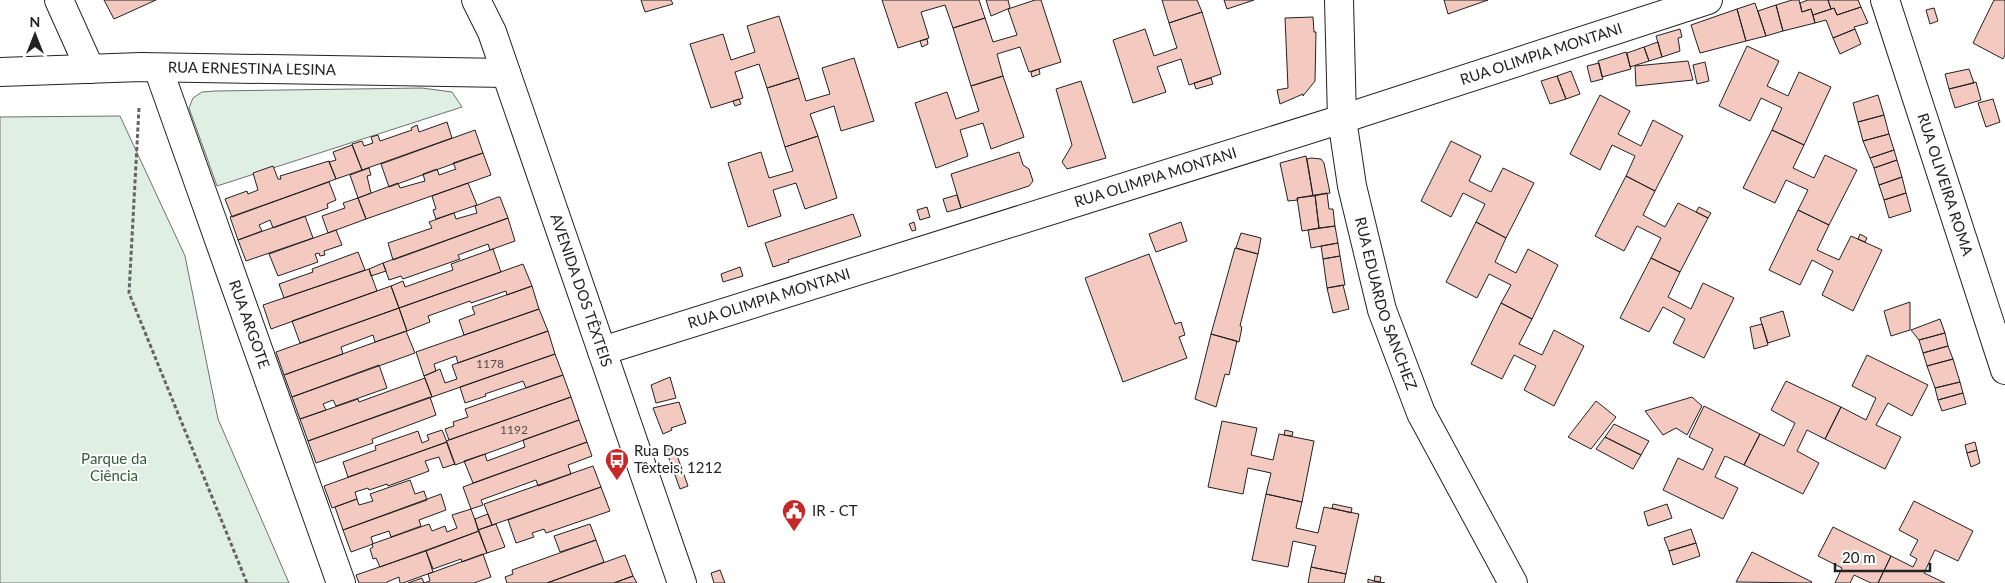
<svg xmlns="http://www.w3.org/2000/svg" width="2005" height="583" font-family="Lato,sans-serif">
<style>
.green{fill:#e0efe3;stroke:#6f6f6f}
.building{fill:#f3c9c0;stroke:#222}
.lines{fill:none;stroke-linecap:round;stroke-linejoin:round}
.minor-casing{stroke:#222;stroke-width:30}
.secondary-casing{stroke:#222;stroke-width:30}
.path{stroke:#646464;stroke-width:3;stroke-dasharray:4 2.5;stroke-linecap:butt}
.minor{stroke:#fff;stroke-width:28}
.secondary{stroke:#fff;stroke-width:28}
.labels{text-anchor:middle;stroke-width:4;stroke-linejoin:round;paint-order:stroke}
.number-label{font-size:12px;fill:#564c4a}
.street-label{font-size:15px;fill:#222;stroke:#fff}
.poi-label{font-size:15px;fill:#222;stroke:#fff;text-anchor:start}
.park-label{font-size:15px;fill:#2f5e38;stroke:#fff}
</style>
<rect width="100%" height="100%" fill="#fff"/>
<!-- green -->
<path class="green" d="M422,88l30,4 10,15 -245,79 -28,-78 4,-10 9,-6 13,-1z
M120,116l65,140 33,163 71,164h-289v-466z"/>
<!-- building -->
<path class="building" d="M104,0h52l-42,19z
M641,0h30l2,4 -28,8z
M882,0h97l6,18 -32,10 -8,-23 -24,7 8,26 -31,10z
M986,0h22l2,8 -19,8z
M1035,0h6l20,62 -32,10 -9,-25 -23,7 6,22 -32,10 -18,-58 32,-10 8,24 24,-7 -9,-26z
M1162,0h35l5,12 -33,11z
M1224,0h30l-27,9z
M1444,0h44l-40,14z
M1792,0h7l3,12 9,-3 4,14 -32,8 -7,-26z
M1808,0h20l3,9 -18,6 -2,-6 -9,3 -2,-9z
M1828,0h30l3,7 -24,8 -3,-7 -3,1z
M1994,0h11v55l-2,4 -30,-16z
M1755,3l11,33 -20,5 -9,-32z
M1776,5l7,26 -17,5 -8,-25z
M1861,7l7,16 -14,4 1,2 -22,9 -7,-18 -11,3 -2,-8 21,-7 3,7z
M1934,8l4,13 -8,3 -4,-14z
M1737,9l9,32 -46,12 -9,-28z
M1202,12l19,62 -32,11 -8,-26 -24,8 9,25 -33,11 -20,-63 32,-11 9,27 23,-8 -8,-25z
M779,16l20,62 -32,10 -8,-24 -24,8 8,26 -32,10 -21,-64 33,-10 8,26 24,-8 -8,-26z
M1313,17l1,15h2l-1,49 -12,15v-2l-23,10 -3,-14 11,-2 -3,-70z
M1680,29l2,8 -4,1 2,13 -18,6 -6,-21z
M1855,29l6,15 -21,10 -7,-16z
M927,39l1,5 -6,3 -2,-6z
M1658,42l4,15 -13,4 -5,-14z
M1747,46l32,15 -12,25 21,10 11,-24 32,15 -27,58 -32,-15 10,-22 -21,-10 -11,23 -31,-15z
M1644,47l5,14 -19,6 -3,-14z
M1626,52l5,17 -29,8 -4,-16z
M854,58l20,63 -33,10 -7,-25 -24,8 8,22 -33,11 -18,-59 32,-10 7,23 24,-7 -8,-26z
M1688,61l5,19 -57,6 -1,-20z
M1705,62l4,19 -12,3 -4,-19z
M1599,63l4,16 -12,3 -4,-16z
M1039,69l1,5 -8,3 -1,-5z
M1969,69l5,14 -25,6 -4,-15z
M1571,71l9,23 -14,5 -9,-23z
M1003,76l21,61 -33,12 -8,-26 -23,7 8,26 -32,12 -21,-65 32,-11 9,27 23,-8 -8,-25z
M1557,76l9,23 -16,5 -9,-23z
M1211,78l2,6 -17,5 -2,-6z
M1081,81l25,77 -39,11 -5,-7 10,-17 -16,-56z
M1976,82l5,18 -26,8 -6,-19z
M1600,95l30,16 -12,23 23,12 12,-26 30,16 -28,55 -29,-15 9,-20 -23,-11 -12,25 -30,-16z
M1878,95l6,20 -26,7 -5,-19z
M739,99l2,5 -6,2 -2,-5z
M1993,99l7,23 -14,5 -8,-24z
M1884,115l5,19 -26,7 -5,-19z
M447,122l5,16 -90,32 -10,-26 10,-3 2,5 9,-3 -2,-6 7,-2 2,6 32,-11 -1,-2 6,-3 2,7z
M475,130l8,23 -94,34 -8,-23z
M1772,130l32,15 -11,23 21,10 11,-23 32,15 -28,55 -31,-15 10,-20 -22,-10 -11,23 -32,-15z
M1889,134l5,16 -24,8 -7,-17z
M818,136l19,62 -32,11 -9,-26 -23,7 8,26 -33,11 -20,-64 33,-11 8,26 24,-7 -8,-24z
M1451,141l30,15 -12,25 22,11 12,-24 31,15 -28,55 -30,-16 9,-18 -22,-11 -12,24 -30,-16z
M352,145l10,25 -26,9 -7,-17 7,-2 -3,-8z
M1894,150l3,10 -23,8 -4,-10z
M1019,152l4,13 6,4 4,12 -4,5 -68,22 -10,-34z
M483,153l8,22 -125,44 -8,-21 40,-15 2,5 25,-7 -2,-7 14,-5 2,6 17,-6 -3,-6z
M1306,156l7,40 -16,2 1,2 -10,1 -8,-38z
M1311,158l10,1 3,4 6,30 -17,3 -6,-37z
M1897,160l5,17 -23,8 -5,-17z
M329,161l7,18 -104,38 -7,-18 22,-8 1,3 10,-4 -5,-17 20,-7 5,13h3l-1,-3z
M369,168l2,7 -4,1 4,17 -13,5 -8,-23z
M1626,176l29,15 -12,24 22,12 13,-24 30,15 -28,54 -29,-14 10,-20 -24,-12 -13,25 -29,-15z
M1902,177l4,16 -22,7 -5,-15z
M329,182l7,18 -9,4 1,4 -55,20 -3,-8 -11,5 3,6 -24,9 -8,-23z
M468,183l9,22 -41,14 -3,-9 3,-1 -4,-13z
M1327,193l2,16h4l2,17 -16,2 -4,-33z
M1906,193l5,18 -22,7 -5,-18z
M957,195l4,13 -14,4 -4,-13z
M1315,195l4,33 -17,3 -5,-33z
M498,197h2l8,21 -115,42 -5,-17 44,-15 -3,-6 25,-9 2,6 21,-6 -2,-7z
M358,198l8,21 -38,14 -6,-17 23,-8 -2,-5z
M927,207l3,10 -10,3 -3,-10z
M1699,207l12,6 -3,5 -12,-6z
M1798,210l31,15 -12,25 22,10 12,-24 31,14 -29,61 -31,-16 11,-24 -21,-11 -12,25 -31,-15z
M853,214l8,22 -73,24 1,2 -16,5 -8,-24z
M305,216l8,22 -67,23 -8,-21z
M508,218l7,23 -25,9 -2,-6 -30,11 2,4 -57,20 -2,-3 -12,4 -6,-17z
M914,222l2,8 -4,1 -3,-7z
M1181,222l6,19 -31,11 -7,-18z
M1476,222l30,16 -11,24 21,11 12,-24 30,16 -26,54 -31,-16 10,-18 -22,-11 -12,24 -31,-16z
M1335,226l3,17 -27,5 -3,-18z
M336,230l6,15 -18,6 1,4 -5,1 -1,-3 -4,1 3,8 -40,14 -9,-22z
M1241,233l20,5 -3,16 -22,-6z
M1860,234l7,4 -2,4 -7,-3z
M1338,243l2,13 -17,3 -2,-13z
M1235,248l23,6 -18,72 2,1 -3,15 -28,-8z
M493,249l8,23 -102,36 -8,-22 12,-5 2,6 48,-17 -2,-6z
M358,252l7,18 -81,28 -5,-14 34,-12 -1,-3z
M1149,254l26,70 6,-2 4,13 -6,2 8,21 -64,24 -38,-104z
M1340,256l5,29 -18,3 -4,-29z
M1651,258l29,14 -12,25 23,12 12,-26 31,15 -30,60 -31,-15 12,-24 -22,-12 -14,25 -29,-14z
M383,263l3,8 -15,5 -2,-7z
M523,264l9,22 -25,9 -1,-4 -35,12 -1,-2 -42,15 2,6 -23,9 -8,-23z
M740,267l3,9 -20,6 -2,-8z
M369,269l8,22 -106,38 -8,-24z
M1343,285l6,24 -16,4 -6,-25z
M391,286l8,22 -99,35 -8,-22z
M532,286l7,23 -75,26 -5,-15 16,-6 -3,-7z
M1910,302v28l-19,6 -7,-25z
M1501,303l31,16 -13,25 23,11 12,-25 30,16 -30,60 -30,-16 12,-24 -22,-11 -12,24 -31,-15z
M399,308l8,23 -32,11 -2,-7 -32,12 2,7 -59,21 -8,-23z
M539,309l9,22 -90,32 -2,-7 -22,8 2,7 -12,5 -8,-24z
M1783,311l7,25 -22,7 -8,-25z
M1940,319l5,14 -26,7 -8,-10z
M1762,324l6,21 -14,4 -4,-22z
M406,331l9,22 -123,44 -8,-22z
M548,331l7,23 -123,43 -8,-21 16,-7 5,14 12,-4 -5,-14z
M1945,333l3,13 -25,7 -4,-13z
M1211,334l26,7 -8,34 -4,-1 -9,33 -21,-8z
M1948,346l5,13 -26,7 -4,-13z
M555,354l8,21 -37,13 -3,-7 -38,13 1,2 -21,7 -5,-16z
M1867,355l61,30 -16,31 -24,-13 -12,22 25,12 -16,32 -60,-30 16,-32 25,13 10,-22 -24,-12z
M1953,359l7,23 -25,6 -8,-22z
M379,365l8,23 -51,18 -3,-6 -10,4 3,6 -26,9 -8,-22z
M563,375l8,22 -122,43 -4,-11 9,-3 -1,-4 15,-5 -3,-8z
M670,377l6,21 -20,5 -5,-18z
M425,378l7,19 -124,44 -8,-22 58,-20 1,3z
M1786,381l55,26 -16,32 -18,-9 -10,21 22,12 -16,31 -59,-29 16,-31 24,12 11,-23 -24,-13z
M1960,382l3,11 -25,7 -3,-12z
M1963,393l3,11 -24,7 -4,-11z
M430,397l6,18 -64,24 1,4 -57,20 -8,-22z
M571,397l8,23 -124,45 -9,-24z
M1692,397l10,9 -15,29 -11,-7 -13,7 -18,-24z
M1596,401l20,16 -25,32 -23,-12z
M679,402l7,21 -15,5 1,2 -9,4 -10,-26z
M1704,406l56,28 -16,31 -19,-9 -10,21 23,11 -15,31 -60,-29 15,-32 25,12 10,-21 -24,-12z
M579,420l8,22 -114,41 -9,-22 21,-7 2,7 38,-14 -2,-7z
M1222,421l35,7 -6,27 22,5 6,-26 35,7 -12,61 -36,-8 5,-21 -23,-5 -5,26 -35,-7z
M1614,424l35,17 -8,14 -36,-18z
M442,430l5,12 -99,35 -5,-15 33,-12 -1,-4 43,-15 4,12 7,-3 -2,-5z
M1285,430l8,2 -1,4 -8,-1z
M1605,437l36,18 -8,14 -37,-20z
M447,442l8,22 -12,4 -4,-11 -14,4 4,10 -41,15 -1,-2 -18,6 -1,-2 -13,4 2,7 -25,9 -8,-22z
M587,442l5,14 -24,9 3,9 -33,12 -2,-6 -55,20 2,5 -12,4 -8,-22z
M1975,442l2,8 -10,3 -2,-8z
M674,447l14,39 -8,3 -14,-39z
M1977,450l3,13 -9,4 -4,-14z
M593,466l8,21 -109,38 -8,-21z
M410,480l5,14 9,-3 3,9 -84,30 -8,-23 22,-8 2,6 14,-4 -3,-7z
M601,487l9,24 -64,22 -2,-4 -12,4 2,4 -18,6 -8,-23z
M441,494l5,16 -27,10 2,6 -30,11 -2,-6 -18,6 2,7 -22,8 -8,-22z
M1266,494l36,8 -6,26 22,5 6,-26 35,7 -13,60 -35,-7 5,-21 -23,-5 -5,26 -36,-7z
M1914,501l59,30 -15,30 -23,-11 -11,23 21,10h-67l13,-27 22,11 4,-8 -7,-4 8,-15 -19,-10z
M1333,504l19,4 -1,5 -19,-5z
M1667,504l5,14 -24,8 -4,-14z
M471,509l8,22 -99,36 -4,-9 -3,1 -3,-10 3,-2 -1,-3 57,-20 3,7 13,-5 2,6 10,-4 -5,-13z
M488,514l4,11 -14,5 -3,-11z
M496,524l9,23 -18,6 -9,-23z
M590,524l6,16 -36,12 -6,-16z
M1833,527l58,29 -13,27h-7l-17,-8 -4,8h-15l7,-15 -24,-12z
M1691,529l5,14 -27,8 -5,-13z
M479,531l8,22 -25,9 -1,-3 -28,10 -7,-18z
M596,540l8,22 -57,21h-40l-2,-6 8,-3 -1,-4z
M1696,543l4,13 -27,9 -4,-14z
M426,551l7,21 -30,11h-3l-1,-6 -12,5v1h-28l-3,-8z
M1752,552l60,30 -1,1 -75,-1z
M483,554l8,23 -17,6h-66l14,-5 2,5 6,-2 -2,-7z
M625,555l8,21 -19,7h-67z
M1311,567l35,7 -2,9h-36z
M720,570l5,13h-11l-3,-10z
M633,576l4,7h-23z
M1375,576l6,1 -1,5 -6,-1z
M1368,579l6,2 11,2h-17z"/>
<g class="lines">
<!-- minor casing -->
<g class="minor-casing">
<g id="minor">
<path d="M59,0l31,69"/>
<path id="s1" d="M1339,0l3,119 10,67 30,124 39,103 92,170"/>
<path id="s2" d="M1885,0l120,370"/>
<path id="s3" d="M158,68l183,515"/>
<path id="s4" d="M0,72l141,-5 365,6"/>
<path id="s5" d="M602,351l740,-232 366,-119"/>
</g>
</g>
<!-- secondary casing -->
<g class="secondary-casing">
<g id="secondary">
<path id="s6" d="M476,0l16,32 190,551"/>
</g>
</g>
<!-- path -->
<path class="path" d="M139,108l-10,185 118,290"/>
<!-- minor -->
<use href="#minor" class="minor"/>
<!-- secondary -->
<use href="#secondary" class="secondary"/>
</g>
<!-- icons -->
<defs>
<g id="bus-pin" transform="scale(1.25)"><path d="M0 17L-7.5 6A9.5 9.5 0 1 1 7.5 6Z" fill="#c62828" stroke="#fff"/><path d="M-5-6H5V4H4V6H2V4H-2V6H-4V4H-5ZM-3.5-4V0h7V-4ZM-3.5 1.2v1.5H-2V1.2ZM2 1.2v1.5H3.5V1.2Z" fill="#fff"/></g>
<g id="civic-pin" transform="scale(1.25)"><path d="M0 17L-7.5 6A9.5 9.5 0 1 1 7.5 6Z" fill="#c62828" stroke="#fff"/><path d="M-.6-6.5H3V-4.5H.6V-3L4-1V1h2V6H-6V1h2V-1L-.6-3ZM-1.2 2.5V6h2.4V2.5Z" fill="#fff"/></g>
</defs>
<g fill-rule="evenodd">
<use href="#bus-pin" x="617" y="460"/>
<use href="#civic-pin" x="794" y="511"/>
</g>
<g class="labels">
<!-- number labels -->
<g class="number-label">
<text x="490" y="368">1178</text>
<text x="514" y="434">1192</text>
</g>
<!-- street labels -->
<g class="street-label">
<text dy="5" stroke="none"><textPath href="#s5" startOffset="985">RUA OLIMPIA MONTANI</textPath></text>
<text dy="5" stroke="none"><textPath href="#s4" startOffset="252">RUA ERNESTINA LESINA</textPath></text>
<text dy="5" stroke="none"><textPath href="#s5" startOffset="580">RUA OLIMPIA MONTANI</textPath></text>
<text dy="5" stroke="none"><textPath href="#s2" startOffset="194">RUA OLIVEIRA ROMA</textPath></text>
<text dy="5" stroke="none"><textPath href="#s6" startOffset="309">AVENIDA DOS TÊXTEIS</textPath></text>
<text dy="5" stroke="none"><textPath href="#s5" startOffset="175">RUA OLIMPIA MONTANI</textPath></text>
<text dy="5" stroke="none"><textPath href="#s1" startOffset="309">RUA EDUARDO SANCHEZ</textPath></text>
<text dy="5" stroke="none"><textPath href="#s3" startOffset="272">RUA ARGOTE</textPath></text>
</g>
<!-- poi labels -->
<g class="poi-label">
<text x="634" y="456">Rua Dos<tspan x="634" dy="17">Têxteis, 1212</tspan></text>
<text x="812" y="516">IR - CT</text>
</g>
<!-- park labels -->
<g class="park-label">
<text x="114" y="464">Parque da<tspan x="114" dy="17">Ciência</tspan></text>
</g>
</g>
<!-- north arrow -->
<g transform="translate(35 35)" stroke="#ffffff" stroke-width="4" paint-order="stroke">
<path d="M0-4L9 19L0 12L-9 19Z" fill="#222222"/>
<text y="-8" font-size="14" font-weight="bold" text-anchor="middle" fill="#222222">N</text>
</g>
<!-- scale -->
<path d="M1835 563v8h95v-8" fill="none" stroke="#222222" stroke-width="2.5"/>
<text x="1842" y="563" font-size="15" fill="#222222" stroke="#ffffff" stroke-width="4" paint-order="stroke">20 m</text>
</svg>
